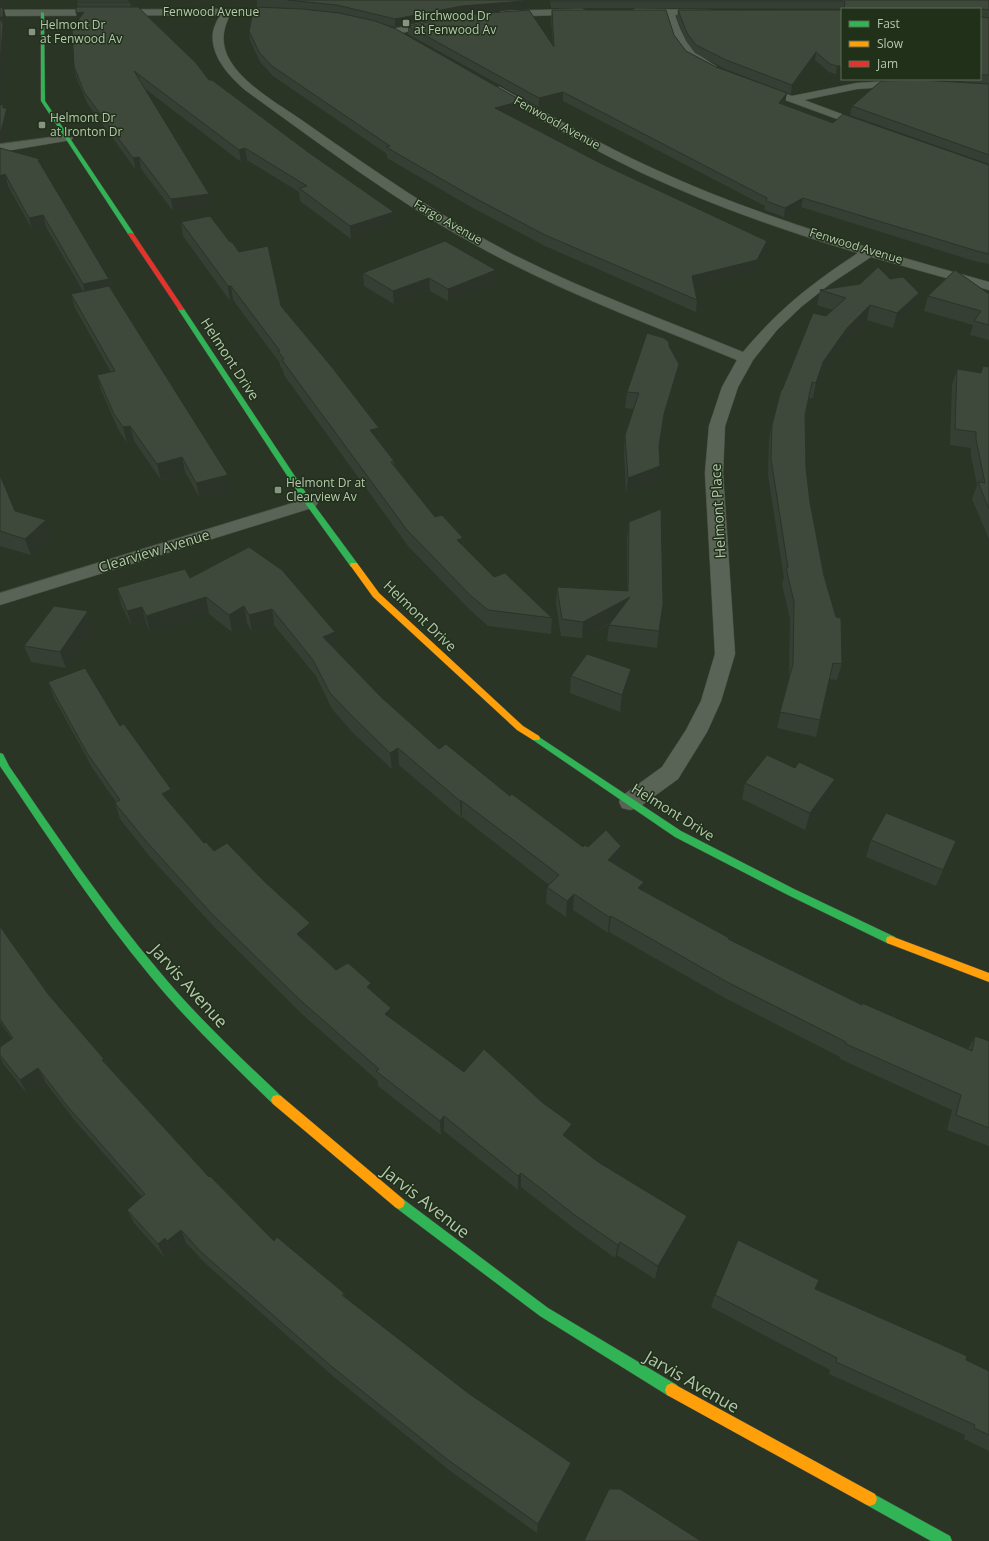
<svg xmlns="http://www.w3.org/2000/svg" width="989" height="1541" font-family="'Open Sans',sans-serif">
<style>
.lines{fill:none;stroke-linecap:round;stroke-linejoin:round}
.street-casing{stroke:#485044;stroke-width:1}
.fast-casing{stroke:#485044;stroke-width:1}
.slow-casing{stroke:#485044;stroke-width:1}
.jam-casing{stroke:#485044;stroke-width:1}
.street{fill:#5a6456;fill-rule:evenodd}
.fast{fill:#30b455;fill-rule:evenodd}
.slow{fill:#ff9f0a;fill-rule:evenodd}
.jam{fill:#e5322d;fill-rule:evenodd}
.wall{fill:#363f33;fill-rule:evenodd}
.shaded-wall{fill:#2c3329}
.building{fill:#3f493b;stroke:#2c3329}
.poi-dot{fill:#85957f;stroke:#203019;stroke-width:1.5}
.labels{text-anchor:middle;stroke-width:3;stroke-linejoin:round;paint-order:stroke}
.far-street-label{font-size:12px;fill:#b5c8af;stroke:#203019}
.far-poi-label{font-size:12px;fill:#b5c8af;stroke:#203019;text-anchor:start}
.street-label{font-size:14px;fill:#b5c8af;stroke:#203019}
.near-street-label{font-size:17px;fill:#b5c8af;stroke:#203019}
</style>
<rect width="100%" height="100%" fill="#2b3526"/>
<g class="lines">
<!-- street casing -->
<g class="street-casing">
<path id="street" d="M226,9l60,1 2,2 -2,2 -3,1h-53c-7,14 -9,25 -3,40 14,30 57,52 83,71 66,46 132,92 204,129 74,37 153,66 229,97 37,-44 68,-68 115,-99 -73,-22 -147,-48 -216,-80 -52,-25 -101,-53 -150,-82l-1,-2 1,-2h8c50,28 99,57 152,81 108,50 223,82 337,114v8l-118,-33 -41,27 -29,23 -24,23 -24,30 -15,27 -13,39 -2,47 12,181 -14,47 -14,31 -29,47 -40,29 -8,2 -8,-2 -3,-6 3,-6 40,-29 24,-37 15,-29 14,-47 -10,-181 4,-47 13,-39 15,-27c-88,-36 -179,-69 -263,-116 -80,-44 -154,-100 -229,-154 -16,-14 -35,-34 -32,-58 1,-6 4,-11 7,-17l-220,1v-6z
M582,9l3,1 2,2 -2,2 -83,3 -5,-3 5,-3z
M636,9l75,1 2,2 -2,2 -3,1h-33c9,27 16,36 41,51l1,2 -1,2c-6,2 -10,-1 -15,-4 -21,-12 -28,-29 -36,-51l-32,-1 -2,-2 2,-2z
M437,19l5,3 -2,2 -47,11 -5,-3 1,-2z
M908,80l5,3 -1,2 -55,4 -53,11 67,25 2,2 -2,2 -4,1 -112,-41 -1,-2 5,-3 33,12 65,-13z
M67,135l6,3 -2,2 -71,12v-8z
M309,498l6,1 3,4 -3,4 -315,98v-12z"/>
</g>
<!-- fast casing -->
<g class="fast-casing">
<path id="fast" d="M41,12l3,1 1,88 89,133 -1,1 -5,-1 -87,-133z
M179,308l5,1 128,193 45,61v4h-6l-46,-64 -127,-194z
M536,735l145,96 113,58 101,48 1,3 -1,3 -4,1 -4,-1 -99,-48 -113,-58 -142,-97 -1,-2z
M0,753l3,1 6,12c48,70 95,140 150,205 37,45 80,85 122,125l2,4 -2,4 -4,1 -4,-1c-42,-41 -85,-82 -122,-127 -55,-66 -101,-137 -149,-208l-2,-3z
M399,1197l4,2 145,109 129,77 2,5 -2,5 -5,2 -5,-2 -127,-79 -145,-109 -2,-4 2,-4z
M870,1492l80,44 2,5h-21l-66,-37 -2,-5 2,-5z"/>
</g>
<!-- slow casing -->
<g class="slow-casing">
<path id="slow" d="M351,563h6l22,30 144,133 16,10 1,2 -1,2h-6l-16,-10 -144,-133 -23,-32z
M891,936l98,37v9l-102,-39 -1,-3 1,-3z
M277,1095l4,1 122,103 2,4 -2,4 -4,2 -4,-2 -122,-103 -2,-4 2,-4z
M672,1383l203,111 2,5 -2,5 -5,2 -5,-2 -198,-109 -2,-5 2,-5z"/>
</g>
<!-- jam casing -->
<g class="jam-casing">
<path id="jam" d="M129,233h4l51,76 -1,1h-4l-51,-76z"/>
</g>
<!-- street -->
<use href="#street" class="street"/>
<!-- fast -->
<use href="#fast" class="fast"/>
<!-- slow -->
<use href="#slow" class="slow"/>
<!-- jam -->
<use href="#jam" class="jam"/>
</g>
<!-- wall -->
<path class="wall" d="M257,0h266v9l-61,5 -67,13 -12,-3 139,87 -14,4 258,137 -11,19 -61,16 3,13 -1,12 -151,-66 -74,-39 -84,-49v-4l-114,-78 -13,-14 -10,-22 -1,-9 8,-23zM259,8h24l12,1z
M550,0h439v84l-53,-5h44v-70l-429,-1z
M77,2h53l1,5 78,73 99,72 86,60 1,12 -44,15 -51,-38 -1,-9 -52,-32 -6,2 -97,-74 65,106 2,12 -38,5 -32,-42 -5,1 -49,-67 -11,-26 -2,-11 4,-45v-14z
M552,10l122,25 12,16 30,16 71,26 -2,9 -2,3 50,18 156,42v99l-15,-3 -173,-54 -17,10 -20,-7 1,-4 -202,-105 -24,6 -131,-73v-8l145,19 -2,-27z
M678,10h164v64h-6l-7,-2 -14,-12 -24,34 -66,-25 -30,-16 -9,-12 -9,-23z
M989,84v80l-139,-49 2,-9z
M0,148l41,17 68,114 3,11 119,200 -31,8 -15,-26 -24,8 -27,-39 -7,2 -9,-14 -17,-39 -4,-15 14,-3 -36,-64 -4,-14 12,-3 -37,-64 -14,2 -24,-43 -8,3z
M181,222l49,20 149,186 1,15 14,18v4l41,52 28,21 1,9 30,30 58,41 -1,16 -63,-8 -17,-15 -63,-65 -124,-171 -1,-5 -3,-4v-3l-47,-63 -3,1 -47,-65z
M363,273l133,9 -48,19 -18,-10 -36,13 -30,-18z
M890,279l29,14 -4,15 -22,20 -26,-8 -23,24 -24,34 -7,20h-4l-4,17 1,54 4,33 32,162 -5,16 -8,-1 -13,58 -39,-9 12,-49 1,-60 -8,-35 2,-6 -16,-103 1,-34 3,-16 10,-35 51,-80 -16,-5 3,-15z
M989,294v46l-19,-5 3,-10 -49,-14 4,-15z
M669,346l10,18 -2,15 -15,51 -3,19 -1,33 -32,12 -2,-42 1,-17 9,-26 -9,-1 2,-16z
M989,367v172l-17,-40 5,-14 -6,-29v-8l-21,-3 2,-60 5,-16 24,4z
M0,475l15,36 37,26 -21,18 -31,-9z
M629,522l34,82 -6,44 -50,-7 2,-16 2,-2 -29,15 -21,-2 -5,-33 1,-16 70,4v-53z
M249,547l88,102 -2,1 47,48 57,51 71,47 73,51h5l33,-1 -2,16 -3,3 28,17 -2,9 87,49 133,65 106,44 7,-13 14,5v105l-42,-16 5,-20 -112,-51v-2l-115,-59 -116,-66 -1,1 -35,-23 -7,7 -20,-14 1,-16 2,-2 -87,-68 -1,1 -62,-53 -7,4 -39,-36 -21,-24 -16,-33 -42,-51 -22,7 -5,-9 -15,9 -23,-18 -59,18 -4,-9 -14,4 -11,-23 -4,-16 73,-10z
M93,628l-27,40 -35,-6 -7,-16z
M631,669l-2,17 -9,26 -50,-19 1,-17z
M48,682l72,44 51,63 4,16 -2,2 31,36 10,8 52,32 44,40 3,16 -5,4 28,27 36,22 19,16 1,11 72,53 107,66 -2,2 115,90 -29,49 -38,-24 -2,3 -40,-29 -54,-42 -3,3 -74,-59 -3,4 -63,-49v-5l-75,-66 -87,-86 -66,-72 -30,-38 -5,-16 1,-1 -23,-33 -39,-71z
M835,779l-5,16 -25,35 -63,-31 3,-16z
M871,840l78,17 -13,29 -70,-29z
M0,926l6,9 42,59 56,65 3,6 102,112 65,64 70,52 1,4 224,176 -32,60 -88,-63 -115,-93 -127,-112 -21,-22 -13,12 -2,-4 -6,7 -31,-35 -7,-13 15,-13 -66,-75 -30,-39 -18,12 -24,-30 -4,-8v-10l12,-8 -12,-17z
M815,1289l174,82v80l-25,-12 1,-4 -136,-61 1,-4 -119,-63 4,-12z"/>
<!-- shaded-wall -->
<path class="shaded-wall" d="M0,0h7l-1,8 -2,1 2,8 -1,9 -1,1 2,8 -6,81z
M524,1l-1,8 -61,5 -67,13v-8l67,-13z
M84,12l-6,11 -2,-10z
M816,52l-1,8 -24,34 1,-9z
M837,66h5v8h-6z
M563,92v9l-24,6v-9z
M787,93l-2,9 -7,10 1,-9z
M522,101v10l-27,7v-10z
M3,104l3,9 1,-5 3,11 -6,23 -4,1v-12z
M245,148l2,12 -6,2 -2,-12z
M139,157l2,12 -5,1 -3,-12z
M5,174l3,12 -8,3v-13z
M209,194l2,12 -38,5 -2,-12z
M803,198l-2,9 -17,10 1,-9z
M394,212l1,12 -44,15 -1,-13z
M43,215l3,12 -14,2 -3,-11z
M767,241l-1,11 -11,19 -64,17 1,-12z
M496,270v12l-48,19v-12z
M429,278l1,13 -36,13 -1,-13z
M109,279l3,12 -26,6 -3,-13z
M228,286h3l2,14 -3,1z
M919,293l-4,15 -22,20 4,-15z
M870,305l-3,15 -23,24 -24,34 -7,20 3,-15 7,-21 24,-34z
M679,364l-2,15 -15,51 -5,32 7,-48z
M130,426l4,15 -7,2 -4,-16z
M379,428l1,16 -10,-14z
M182,457l3,15 -24,8 -4,-16z
M660,466l-2,16 -32,12 2,-16z
M228,475l3,15 -31,8 -4,-15z
M46,520l6,17 -21,18 -6,-16z
M463,538l1,16 -7,-14z
M206,597l3,17 -59,18 -4,-16z
M630,597l-2,16 -46,25 1,-16z
M663,604l-2,16 -4,28 2,-17z
M244,606l3,17 -15,9 -3,-17z
M142,607l4,16 -14,4 -5,-16z
M272,609l2,16 -22,7 -3,-17z
M88,611l5,17 -27,40 -6,-16z
M335,632l2,17 -12,5 -2,-17z
M631,669l-2,17 -9,26 2,-17z
M398,748l1,17 -7,4 -2,-16z
M835,779l-5,16 -25,35 5,-17z
M171,789l4,16 -8,5 -5,-16z
M460,801h2v16l-1,1z
M621,846l-2,16 -13,14 2,-16z
M644,882l-3,17 -3,-11z
M574,894l-1,16 -7,7 1,-16z
M611,916l-2,16 -1,1 1,-16z
M310,923l3,16 -13,10 -3,-15z
M371,983l2,15 -6,-11z
M391,1008l2,15 -8,-9z
M104,1059l6,15 -8,-14z
M38,1068l8,15 -18,12 -8,-15z
M444,1116v15l-3,4 -1,-14z
M572,1124l-1,14 -10,12 2,-15z
M521,1173v14l-3,3v-14z
M687,1216l-3,14 -29,49 3,-13z
M181,1230l5,13 -13,12 -6,-14z
M165,1238l6,13 -6,7 -7,-14z
M620,1242l-3,13 -2,3 3,-13z
M571,1463l-2,10 -32,60 1,-9z"/>
<!-- building -->
<path class="building" d="M77,0h51l2,2h-53z
M287,0h236l1,1 -62,5 -67,13 -58,-14z
M551,0h438v10l-8,-1v8l8,1v57h-9v-66h-136l1,-7 -2,-1h-292z
M0,7l3,1v8l-3,2z
M76,7h62l58,56 13,17h3l96,72 86,60 -44,14 -51,-38 8,-2 -62,-38 -6,2 -105,-79 75,123 -38,5 -32,-42 -6,1 -49,-66 -10,-26 -2,-37 12,-17 -8,1z
M254,7l48,2 37,4 36,8 21,8 126,72 -27,7 109,57 163,76 -10,19 -65,16 5,24 -152,-65 -74,-39 -85,-49 4,-1 -118,-80 -13,-14 -10,-21z
M529,10l25,37 -2,-37h114l8,25 12,16 30,16 71,26 -8,10 54,20 10,-9 146,51v89l-12,-3 -174,-53 -18,10 -19,-7 1,-3 -204,-106 -24,6 -131,-72 54,-11z
M678,10h164v56h-5l-7,-2 -14,-12 -24,33 -66,-25 -30,-15 -9,-12z
M0,18l3,6 -3,42z
M920,80l69,4v71l-137,-49 29,-25z
M3,104v4h4l-6,23h-1v-26z
M0,148l40,11 -2,1 71,119 -26,5 -40,-69 -14,3 -24,-44 -5,2z
M210,216l20,26h2l7,10 29,-6 13,60 50,60 48,62 -9,2 24,31 -3,1 44,55 7,-2 21,23 -6,2 37,37 11,-4 47,45 -64,-8 -18,-15 -63,-65 -125,-170 2,-1 -6,-8h2l-49,-65h-3l-47,-64z
M445,241l51,29 -48,19 -19,-11 -36,13 -30,-18z
M878,267l12,12 13,-2 16,16 -22,20 -27,-8 -23,23 -24,34 -7,21 -4,-1 -7,33 1,54 4,33 14,74 12,41 5,1 1,46 -9,-1 -13,57 -40,-8 13,-48 1,-62 -8,-34h2l-17,-109 1,-34 9,-35h1l31,-77 13,3 20,-18 -26,-8 40,-6z
M955,270l34,24v31l-15,-4 7,-10 -53,-15z
M109,286l119,189 -32,8 -14,-26 -25,7 -27,-38 -7,1 -9,-13 -17,-39 18,-4 -44,-77z
M647,333l17,5 5,4v4l10,18 -15,50 -5,32 1,20 -32,12 -3,-43 14,-42 -12,-1z
M983,366l6,1v142l-11,-27 7,1 -9,-44v-7l-21,-3 2,-60 24,4z
M0,475l15,36 31,9 -21,19 -25,-8z
M661,509l2,95 -4,27 -50,-6 21,-28 -47,25 -21,-3 -5,-32 71,4 1,-69z
M249,547l33,23 53,62 -12,5 59,61 57,51 7,-5 64,52 2,-2 71,53 2,-2 3,2 18,-17 15,16 -13,14 36,22 -6,6 91,50 -1,1 134,66v-2l110,48 3,-15 14,5v87l-33,-13 5,-20 -115,-51v-2l-117,-59 -118,-67 -2,1 -35,-23 -7,7 -20,-14 12,-12 -97,-74h-2l-62,-53 -8,5 -38,-37 -22,-23 -17,-33 -41,-51 -23,6 -5,-9 -15,9 -23,-18 -60,19 -4,-9 -15,4 -10,-23 68,-19 5,9z
M54,606l34,5 -28,41 -36,-6z
M587,654l44,15 -9,26 -51,-19z
M85,668l35,58 4,-2 47,65 -9,5 42,49 2,-1 8,9 13,-8 39,40 44,40 -13,11 39,36 12,-7 23,20 -4,4 24,21 -6,6 79,58 20,-23 59,54 29,21 -9,11 35,27 89,54 -29,50 -38,-24 -2,3 -42,-29 -55,-43 -3,3 -74,-60 -4,5 -64,-50 3,-2 -79,-69 -89,-87 -66,-73 -30,-37 5,-3 -33,-47 -39,-71z
M767,755l28,13 4,-6 36,17 -25,34 -65,-30z
M886,813l70,28 -13,29 -72,-30z
M0,926l6,9 42,59 56,65 -2,1 107,117 1,-1 64,65 3,-4 67,56 -2,2 126,98 103,70 -33,61 -90,-64 -117,-94 -130,-114 -20,-22 -14,11 -2,-3 -7,6 -31,-34 18,-16 -77,-87 -30,-39 -18,12 -20,-25v-8l13,-9 -13,-19z
M738,1240l81,40 -4,9 152,67 -1,4 23,11v64l-15,-7 1,-3 -139,-63 1,-4 -122,-63z
M609,1489h11l81,52h-117z"/>
<!-- markers -->
<g class="poi-dot">
<rect x="402" y="19" width="8" height="8" rx="2"/>
<rect x="28" y="28" width="8" height="8" rx="2"/>
<rect x="38" y="121" width="8" height="8" rx="2"/>
<rect x="274" y="486" width="8" height="8" rx="2"/>
</g>
<g class="labels">
<!-- far-street labels -->
<g class="far-street-label">
<text x="211" y="16">Fenwood Avenue</text>
<text transform="translate(557 123) rotate(29)" y="4">Fenwood Avenue</text>
<text transform="translate(448 222) rotate(30)" y="4">Fargo Avenue</text>
<text transform="translate(856 246) rotate(17)" y="4">Fenwood Avenue</text>
</g>
<!-- far-poi labels -->
<g class="far-poi-label">
<text x="414" y="20">Birchwood Dr<tspan x="414" dy="14">at Fenwood Av</tspan></text>
<text x="40" y="29">Helmont Dr<tspan x="40" dy="14">at Fenwood Av</tspan></text>
<text x="50" y="122">Helmont Dr<tspan x="50" dy="14">at Ironton Dr</tspan></text>
<text x="286" y="487">Helmont Dr at<tspan x="286" dy="14">Clearview Av</tspan></text>
</g>
<!-- street labels -->
<g class="street-label">
<text transform="translate(230 359) rotate(57)" y="5">Helmont Drive</text>
<text transform="translate(718 511) rotate(-93)" y="5">Helmont Place</text>
<text transform="translate(154 551) rotate(-17)" y="5">Clearview Avenue</text>
<text transform="translate(420 616) rotate(44)" y="5">Helmont Drive</text>
<text transform="translate(673 812) rotate(32)" y="5">Helmont Drive</text>
</g>
<!-- near-street labels -->
<g class="near-street-label">
<text transform="translate(189 986) rotate(48)" y="6">Jarvis Avenue</text>
<text transform="translate(426 1202) rotate(38)" y="6">Jarvis Avenue</text>
<text transform="translate(692 1382) rotate(30)" y="6">Jarvis Avenue</text>
</g>
</g>
<!-- legend -->
<rect x="841" y="8" width="140" height="72" fill="#203019" stroke="#5c6d55"/>
<rect x="849" y="21" width="20" height="6" fill="#30b455" stroke="#5c6d55"/>
<text x="877" y="28" font-size="12" fill="#b5c8af">Fast</text>
<rect x="849" y="41" width="20" height="6" fill="#ff9f0a" stroke="#5c6d55"/>
<text x="877" y="48" font-size="12" fill="#b5c8af">Slow</text>
<rect x="849" y="61" width="20" height="6" fill="#e5322d" stroke="#5c6d55"/>
<text x="877" y="68" font-size="12" fill="#b5c8af">Jam</text>
</svg>
